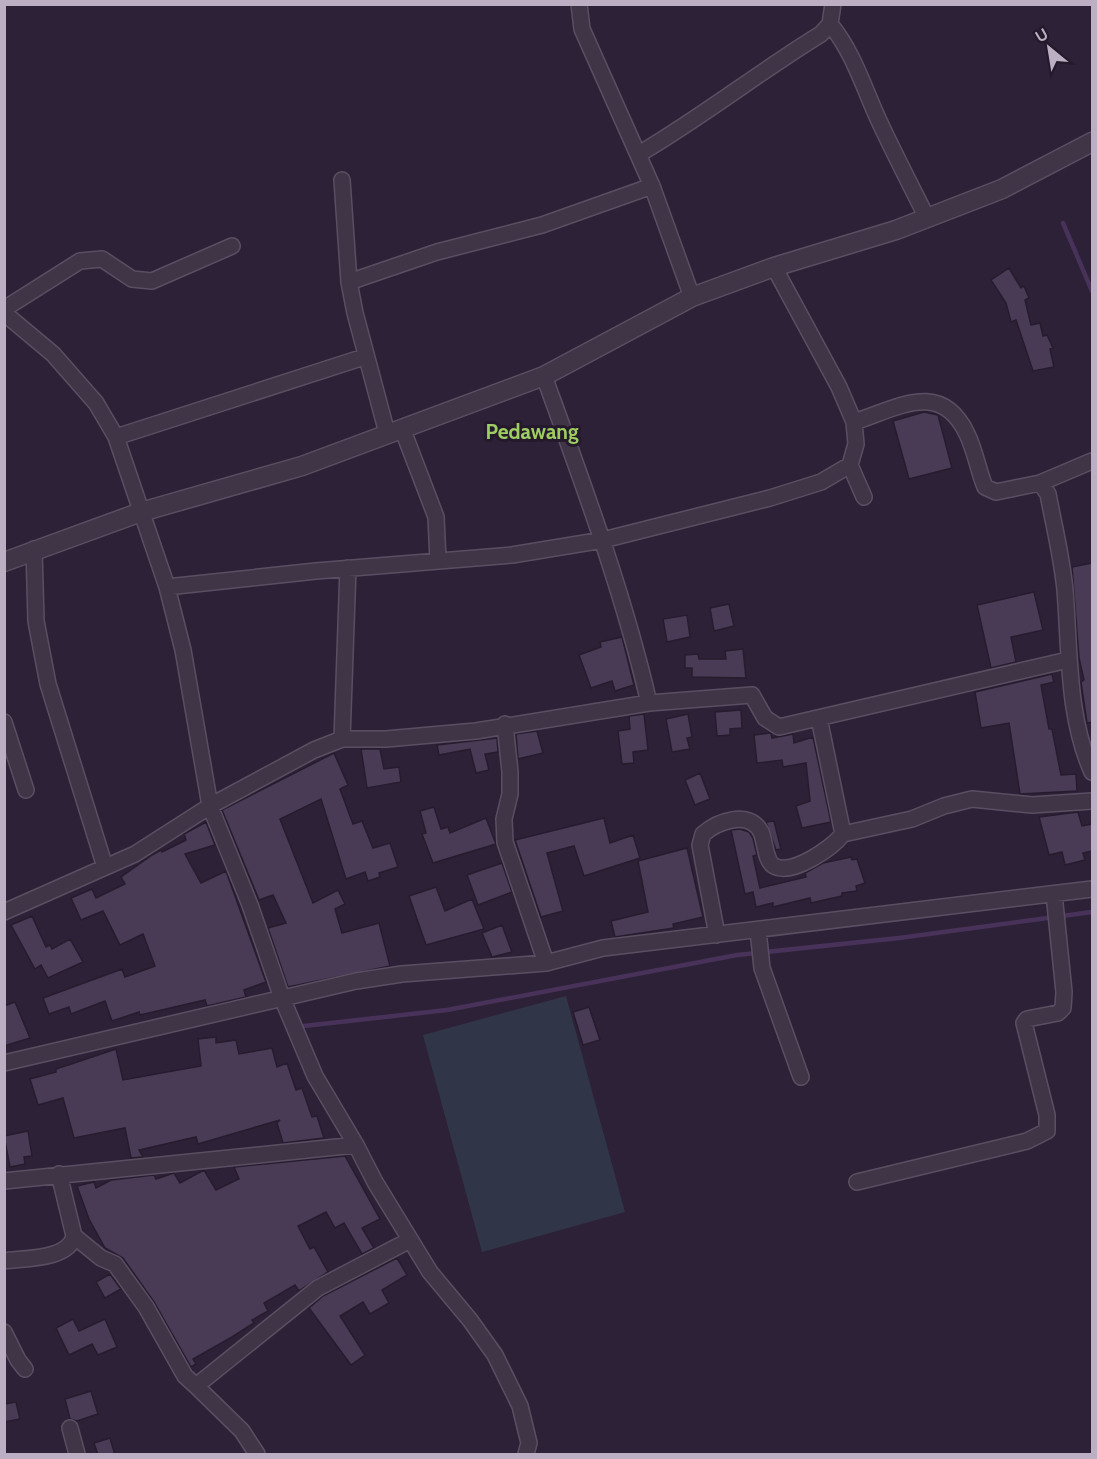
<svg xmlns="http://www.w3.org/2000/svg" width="1097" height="1459" font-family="Cabin,sans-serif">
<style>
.green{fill:#313548}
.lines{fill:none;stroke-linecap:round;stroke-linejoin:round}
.stream{stroke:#483259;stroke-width:4.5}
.building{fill:#493a55;stroke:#261c2e;stroke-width:1.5}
.minor-casing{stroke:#5a4f62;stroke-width:18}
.tertiary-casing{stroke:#5a4f62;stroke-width:21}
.minor{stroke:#403547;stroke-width:15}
.tertiary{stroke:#403547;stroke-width:18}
.labels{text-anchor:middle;stroke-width:6;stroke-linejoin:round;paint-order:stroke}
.quarter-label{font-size:21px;font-weight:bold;fill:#9fce60;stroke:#241a2c}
</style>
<rect width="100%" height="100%" fill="#2d2137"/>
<!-- green -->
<path class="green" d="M566,996l59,216 -143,40 -59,-217z"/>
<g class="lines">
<!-- stream -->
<path class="stream" d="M1063,223l29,68
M304,1026l143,-16 290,-55 162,-17 193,-26"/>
</g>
<!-- building -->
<path class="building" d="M1009,268l12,20 3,-2 5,12 -4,2 6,25 9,-2 3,13 4,-1 6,13 -3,1 4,18 -21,4 -17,-51 -5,2 -5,-19 -15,-23z
M924,412l14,3 14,53 -43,11 -16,-58z
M1092,563v159l-5,1 -6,-41 3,-2 -5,-22 -7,-91z
M1034,592l9,38 -32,7 5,25 -25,6 -14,-63z
M729,604l5,22 -20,5 -4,-23z
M687,615l3,22 -23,5 -4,-23z
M622,637l12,48 -19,6 -3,-10 -21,7 -12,-33 22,-8 -1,-5z
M743,649l3,29 -54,-1v-9h-7v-13l13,-1 1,5h27l-1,-8z
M1052,674l2,8 -13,3 8,44h3l9,46 15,-1 1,17 -57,3 -11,-71 -28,5 -6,-36z
M741,710l1,18 -12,1v6l-13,1 -2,-24z
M644,714l4,36 -15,2 1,11 -12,1 -4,-33 12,-2 -1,-13z
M688,714l4,23 -5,1 3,11 -18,3 -6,-33z
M537,731l6,22 -25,6 -2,-25z
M771,733l1,5 21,-4 1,9 19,-6 18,85 -29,6 -6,-22 14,-5 -4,-38 -23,4 -1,-7 -25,3 -3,-28z
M497,738l1,14 -13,2 4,16 -13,3 -6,-24 -31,6 -2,-10z
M361,749h19l4,20 15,-2 2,15 -34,6z
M334,753l14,32 -8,4 13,35 9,-3 11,27 17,-5 8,24 -19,6 1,4 -12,4 -3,-9 -19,7 -25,-80 -41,20 33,84 25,-13 7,14 -10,5 7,24 37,-10 11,43 -102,21 -20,-59 18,-5 -13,-28 -14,5 -37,-90z
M700,773l10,26 -15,6 -10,-25z
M434,807l7,22 7,-2 2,6 36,-15 10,26 -63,19 -11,-29 4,-1 -6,-22z
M1078,812l4,14 10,-2v27l-9,2 2,7 -20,5 -3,-13 -13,3 -10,-38z
M604,818l6,25 23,-8 7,23 -56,18 -10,-30 -27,7 16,58 -22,6 -26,-77z
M774,821l7,28 -5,1 -10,-28z
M206,822l9,23 -30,9 16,29 25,-12 40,111 -22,8 2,7 -39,9 -2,-6 -65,15 -1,-3 -27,9 -7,-20 -34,13 -2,-7 -20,7 -6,-16 79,-29 3,8 30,-11 -12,-32 -23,11 -17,-34 -22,9 -10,-22 21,-9 4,9 29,-14 -4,-7 31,-22 9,-5 1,2 24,-12 -2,-6z
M740,829l9,3 4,6 4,17 -4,1 7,32 46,-11 -1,-4 18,-10 28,-6 1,3 5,-1 8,24 -9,3 1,5 -15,2v3l-31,7 -1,-5 -37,9v-4l-17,4 -3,-15 -8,2 -14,-64z
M687,848l16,69 -30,7 1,4 -59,9 -4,-16 37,-9 -10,-51z
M502,863l10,29 -34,13 -11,-30z
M436,887l9,24 27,-12 12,30 -58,16 -17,-49z
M32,916l14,31 4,-2 2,4 18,-10 13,23 -35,16 -7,-13 -6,4 -24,-44z
M502,925l10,27 -20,5 -10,-24z
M15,1002l15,36 -26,8v-40z
M589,1007l11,33 -17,5 -10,-33z
M216,1037v6l20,-3 3,14 33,-6 5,19 10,-4 9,27 6,-2 10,29 5,-1 7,22 -41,5 -6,-20 3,-3 -82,24 -2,-7 -57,13 4,7 -12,1 -6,-30 -51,10 -11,-40 -25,7 -8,-26 26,-7v-3l60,-20 7,31 78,-14 -3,-27z
M28,1131l4,25 -8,1 1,7 -15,3 -6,-31z
M345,1156l35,63 -18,9 12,20 -12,6 -18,-31 -9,5 -9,-16 -28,14 12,23 4,-2 14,25 -29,19 -4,-6 -31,18 4,8 -16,9 2,3 -22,14 -39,22 3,5 -5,3 -37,-65 -31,-44 -18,-10 -16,-29 -12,-33 17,-4 2,6 15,-8 43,-5 2,4 18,-6 6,10 24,-13 12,20 23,-11 -5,-12z
M397,1258l10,17 -25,15 7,13 -19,11 -7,-12 -23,14 25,39 -14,10 -42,-57 14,-12z
M110,1274l11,15 -16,9 -9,-16z
M73,1319l6,12 26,-12 12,28 -19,8 -6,-11 -23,11 -13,-27z
M91,1391l7,23 -21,7 -7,-2 -5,-20z
M16,1402l4,17 -16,3v-18z
M110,1438l5,17h-17l-4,-12z"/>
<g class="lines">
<!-- minor casing -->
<g class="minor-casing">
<path id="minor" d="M579,4l3,25 70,157 40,111
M830,24c24,29 34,65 50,99 15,32 31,63 47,95
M639,154c63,-37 120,-82 182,-120l9,-10 3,-20
M342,180l7,102 6,31 32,120
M349,282l88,-30 105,-27 110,-39
M4,309l76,-48 22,-2 30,20 20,2 80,-35
M4,313l49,41 43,49 20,34 51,150 16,63 27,156 40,99 32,93 33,78 41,69 19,37 55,90 40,48 25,35 25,51 9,37 -3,11
M544,376c39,108 79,215 105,327
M854,422c44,-14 87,-43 113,12 8,16 11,36 18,53l11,5 44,-9 8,11c6,32 14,64 17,96 5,61 2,126 27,182
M402,428l34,89 2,44
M116,437l248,-80
M850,465l14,32
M1040,483l52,-22
M34,549l2,72 12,63 57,183
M167,587l149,-16 196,-16 91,-15 167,-42 51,-16 29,-17 6,-21 -2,-22 -15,-35 -65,-120
M4,722l22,68
M505,724l5,48v22l-6,25 1,23 41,121
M342,739l6,-171
M843,834l69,-15 32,-13 28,-7 60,6 60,-4
M4,912l131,-58 75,-48 104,-56 28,-11h44l90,-8 173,-28 103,-8 13,23 14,9 289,-67
M758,930l4,38 39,109
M717,935l-17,-90 3,-11c14,-12 46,-25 58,-2 4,8 4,29 13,34 18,10 58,-18 69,-32l-24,-116
M4,1063l352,-82 46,-7 144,-11 57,-15 489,-59
M4,1181l352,-36
M857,1182l170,-41 20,-10v-16l-23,-92 3,-4 31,-6 5,-5 1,-16 -10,-98
M74,1236l27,22 14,6 31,43 39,69 11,10
M4,1261c20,-3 65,-1 70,-25l-15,-62
M4,1332l14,28 7,9
M70,1428l7,26
M257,1454l-15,-23 -46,-45 122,-98 92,-48"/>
</g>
<!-- tertiary casing -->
<g class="tertiary-casing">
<path id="tertiary" d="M4,562l137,-50 161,-46 242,-90 148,-79 82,-30 122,-37 106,-41 90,-47"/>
</g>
<!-- minor -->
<use href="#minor" class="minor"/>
<!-- tertiary -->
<use href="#tertiary" class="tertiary"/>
</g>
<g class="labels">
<!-- quarter labels -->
<g class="quarter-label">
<text x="532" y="439">Pedawang</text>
</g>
</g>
<!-- border -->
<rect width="1097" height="1459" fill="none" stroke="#bcafc4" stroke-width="12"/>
<!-- north arrow -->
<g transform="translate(1049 48) rotate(330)" stroke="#241a2c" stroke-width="4.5" paint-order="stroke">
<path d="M0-4.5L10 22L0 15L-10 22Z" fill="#bcafc4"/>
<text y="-9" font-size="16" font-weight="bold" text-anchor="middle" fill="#bcafc4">U</text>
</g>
</svg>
